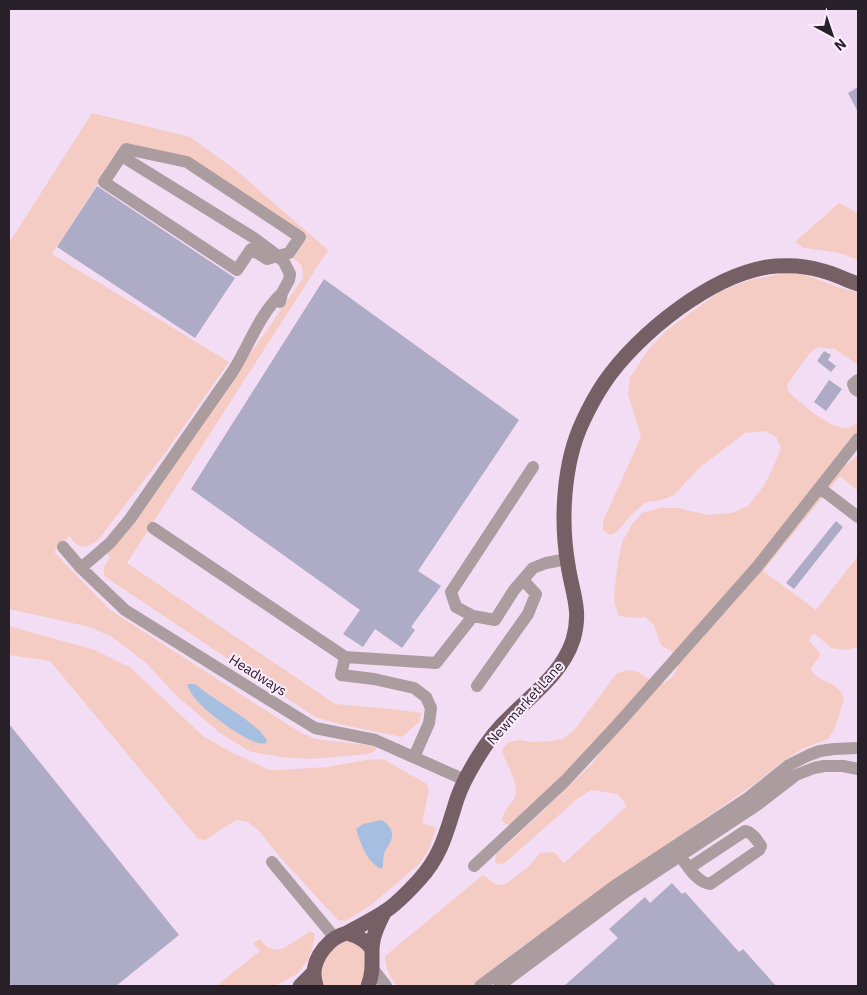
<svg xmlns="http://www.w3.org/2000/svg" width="867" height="995" font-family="'IBM Plex Sans',sans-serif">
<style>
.green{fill:#f4ccc3}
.water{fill:#a6bfe1}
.building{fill:#aeabc6}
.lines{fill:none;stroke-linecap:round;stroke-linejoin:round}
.minor{stroke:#aa9c9f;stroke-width:12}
.major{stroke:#775f66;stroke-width:15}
.labels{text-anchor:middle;stroke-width:4;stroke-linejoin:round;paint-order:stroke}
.street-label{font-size:14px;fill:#29212a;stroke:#fdecfe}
</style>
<rect width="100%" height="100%" fill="#f3ddf4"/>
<!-- green -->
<path class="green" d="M92,113l98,24 47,34 91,79 -201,313 208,141 56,5 31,4 -3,9 -17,15 -59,-12 -28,-8 -211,-141v-9l6,-10 -4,-4 20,-21 177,-254 -1,-12 -9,-8 14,-19 -120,-82 -64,-12 -71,109 177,108 -64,91 -67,87c-14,9 -18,10 -29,-4l-15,16 56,58 188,121 17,8 62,7 -2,5 -7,3 -57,5 -28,-2 -32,-5 -31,-19 -43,-37 -31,-33 -34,-26 -22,-10 -81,-18v-366z
M839,203l19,10v47l-18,-7 -36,-5 -9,-6z
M786,273l17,1 38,14 17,4v73l-23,-16 -17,-2 -8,6 -23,32 1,6c11,11 41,37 57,37 5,0 10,-3 13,-7v13l-17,27 5,4 12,-10v36l-18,-15 -77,95 53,39 42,-54v91l-14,3 -13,-2 -16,-14 -5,3v5l9,10 1,4 -9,12c3,13 21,12 29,23 2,2 3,5 4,8l-6,20 -4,11 -6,9 -26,10 -23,15 -22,18 -234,164 -52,40h-74c-7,-10 -12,-18 -12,-30l98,-81 14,10 9,-1 22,-17 12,-14 14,-1 10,11 63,-57 -9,-12 -19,-3 -8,-1 -15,10 -70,62 -8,3 -3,-3 1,-8 12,-10 86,-82 7,-12 -85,76 -11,-2 -3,-4c3,-13 7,-12 12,-21 7,-13 -7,-34 -12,-47l2,-6 6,-4 10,-2 12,2 19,-1 12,-2 12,-10 42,-56 12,-3 9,2 12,7 14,4c11,-6 14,-13 14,-25l-5,-6 -12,-7 -7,-20 -9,-8 -9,1 -17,-2 -4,-11 -1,-12 4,-31 4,-20 11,-19 9,-10 18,-5h18l30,7 24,-2 16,-7 17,-22 10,-21 6,-15 -5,-11 -10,-6 -21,2 -46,35 -25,27 -12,5 -16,2 -15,13 -14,17 -7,3 -7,-5v-9l38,-84 -13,-43 2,-17 19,-28 17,-18 53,-39 30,-12z
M9,626l86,24 36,18 72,68 24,14 42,20h12l46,-3 39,-7 17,-1 44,25 2,6 -7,33 14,5 -7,21 -9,14 -49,42 -25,16 -8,-1 -59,-64 -19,-24 -12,-10 -5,-1 -7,-1 -31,20 -7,-1 -148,-178 -41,-6z
M310,931l5,3 -2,12 -5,14 -11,14 -22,12h-59l44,-35 -7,-8 7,-4 7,8 8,3 9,-2z
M350,941c4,2 8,3 11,6 9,11 5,29 -2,39h-38c0,-22 6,-40 29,-45z"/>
<!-- water -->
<path class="water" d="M189,684h6l13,10 36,24 16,13 7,9 -1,3c-14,5 -59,-31 -68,-41 -5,-5 -8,-11 -11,-17z
M381,820c7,3 14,12 10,20 -1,5 -6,9 -7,14 -1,4 -1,9 -1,13l-2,2c-15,-8 -20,-25 -25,-40l7,-5z"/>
<!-- building -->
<path class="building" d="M858,87v25l-10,-19z
M97,186l138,92 -40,60 -138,-91z
M324,279l195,141 -101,151 23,15 -30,41 4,3 -13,18 -27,-19 -12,18 -20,-13 17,-24 -169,-121z
M824,351l7,4 -3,5 8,6 -5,6 -14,-11z
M829,380l13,9 -16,22 -12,-9z
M836,521l7,6 -49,62 -8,-6z
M9,724l170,211 -63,51h-104l-3,-4z
M672,883l10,11 3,-2 54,60 4,-3 33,37h-212l54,-48 -9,-9 36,-32 5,6z"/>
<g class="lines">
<!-- minor -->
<path class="minor" d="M126,149l61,13 113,75 -11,16 -22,6 -16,-10 -14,21 -133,-88z
M128,160l126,78 24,18 6,6 6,12 -1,6 -7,13 -2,9
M858,380l-5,4 2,5 3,2
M820,488l38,29
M153,528l192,129
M63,547l18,21 44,42 133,83 57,35 60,12 90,40
M81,568l29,-25 20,-24 103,-148c17,-27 25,-55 49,-78
M473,616l-17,-9 -5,-15 82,-125
M477,686l51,-72 8,-20 -13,-14
M414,757l15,-34 2,-15 -5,-11 -12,-9 -40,-9 -33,-4 4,-18 91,6 37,-47 22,4 19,-30 19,-22 13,-5 21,-4
M680,856c8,10 16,26 30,28l49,-34 2,-4c-4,-6 -9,-14 -16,-15l-56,37
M272,862l63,76
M474,866l91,-85 53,-57 139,-157 101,-128
M373,969l13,17
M480,986l133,-99 135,-89 41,-33 20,-10 11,-4 14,-2 24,-1
M499,986l125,-93 133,-88 39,-30 18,-7 10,-2h19l15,3"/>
<!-- major -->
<path class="major" d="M347,933c12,-7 25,-13 37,-21 13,-8 25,-21 35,-32 23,-25 28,-50 38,-81 5,-15 13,-29 21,-42 9,-15 20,-29 33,-41 23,-23 51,-43 62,-76 9,-30 -1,-47 -5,-75 -4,-23 -5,-47 -3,-71 2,-25 7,-50 18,-73 6,-13 13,-26 21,-38 33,-49 111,-112 172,-117 15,-1 32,0 47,5 12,3 23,9 35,13
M300,986l14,-14
M316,986c-1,-4 -2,-8 -2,-12 0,-18 16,-37 33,-41 11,3 19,7 25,16
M368,986c5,-12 4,-23 4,-36 0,-14 7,-27 13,-39"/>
</g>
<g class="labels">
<!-- street labels -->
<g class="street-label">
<text transform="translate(258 675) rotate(32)" y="5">Headways</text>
<text transform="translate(525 703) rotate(-48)" y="5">Newmarket Lane</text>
</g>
</g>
<!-- border -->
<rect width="867" height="995" fill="none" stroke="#29212a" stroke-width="20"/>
<!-- north arrow -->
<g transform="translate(832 35) rotate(140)" stroke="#fdecfe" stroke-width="4" paint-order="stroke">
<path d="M0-4L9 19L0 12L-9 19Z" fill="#29212a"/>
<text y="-8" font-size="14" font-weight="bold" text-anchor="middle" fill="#29212a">N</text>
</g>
</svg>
